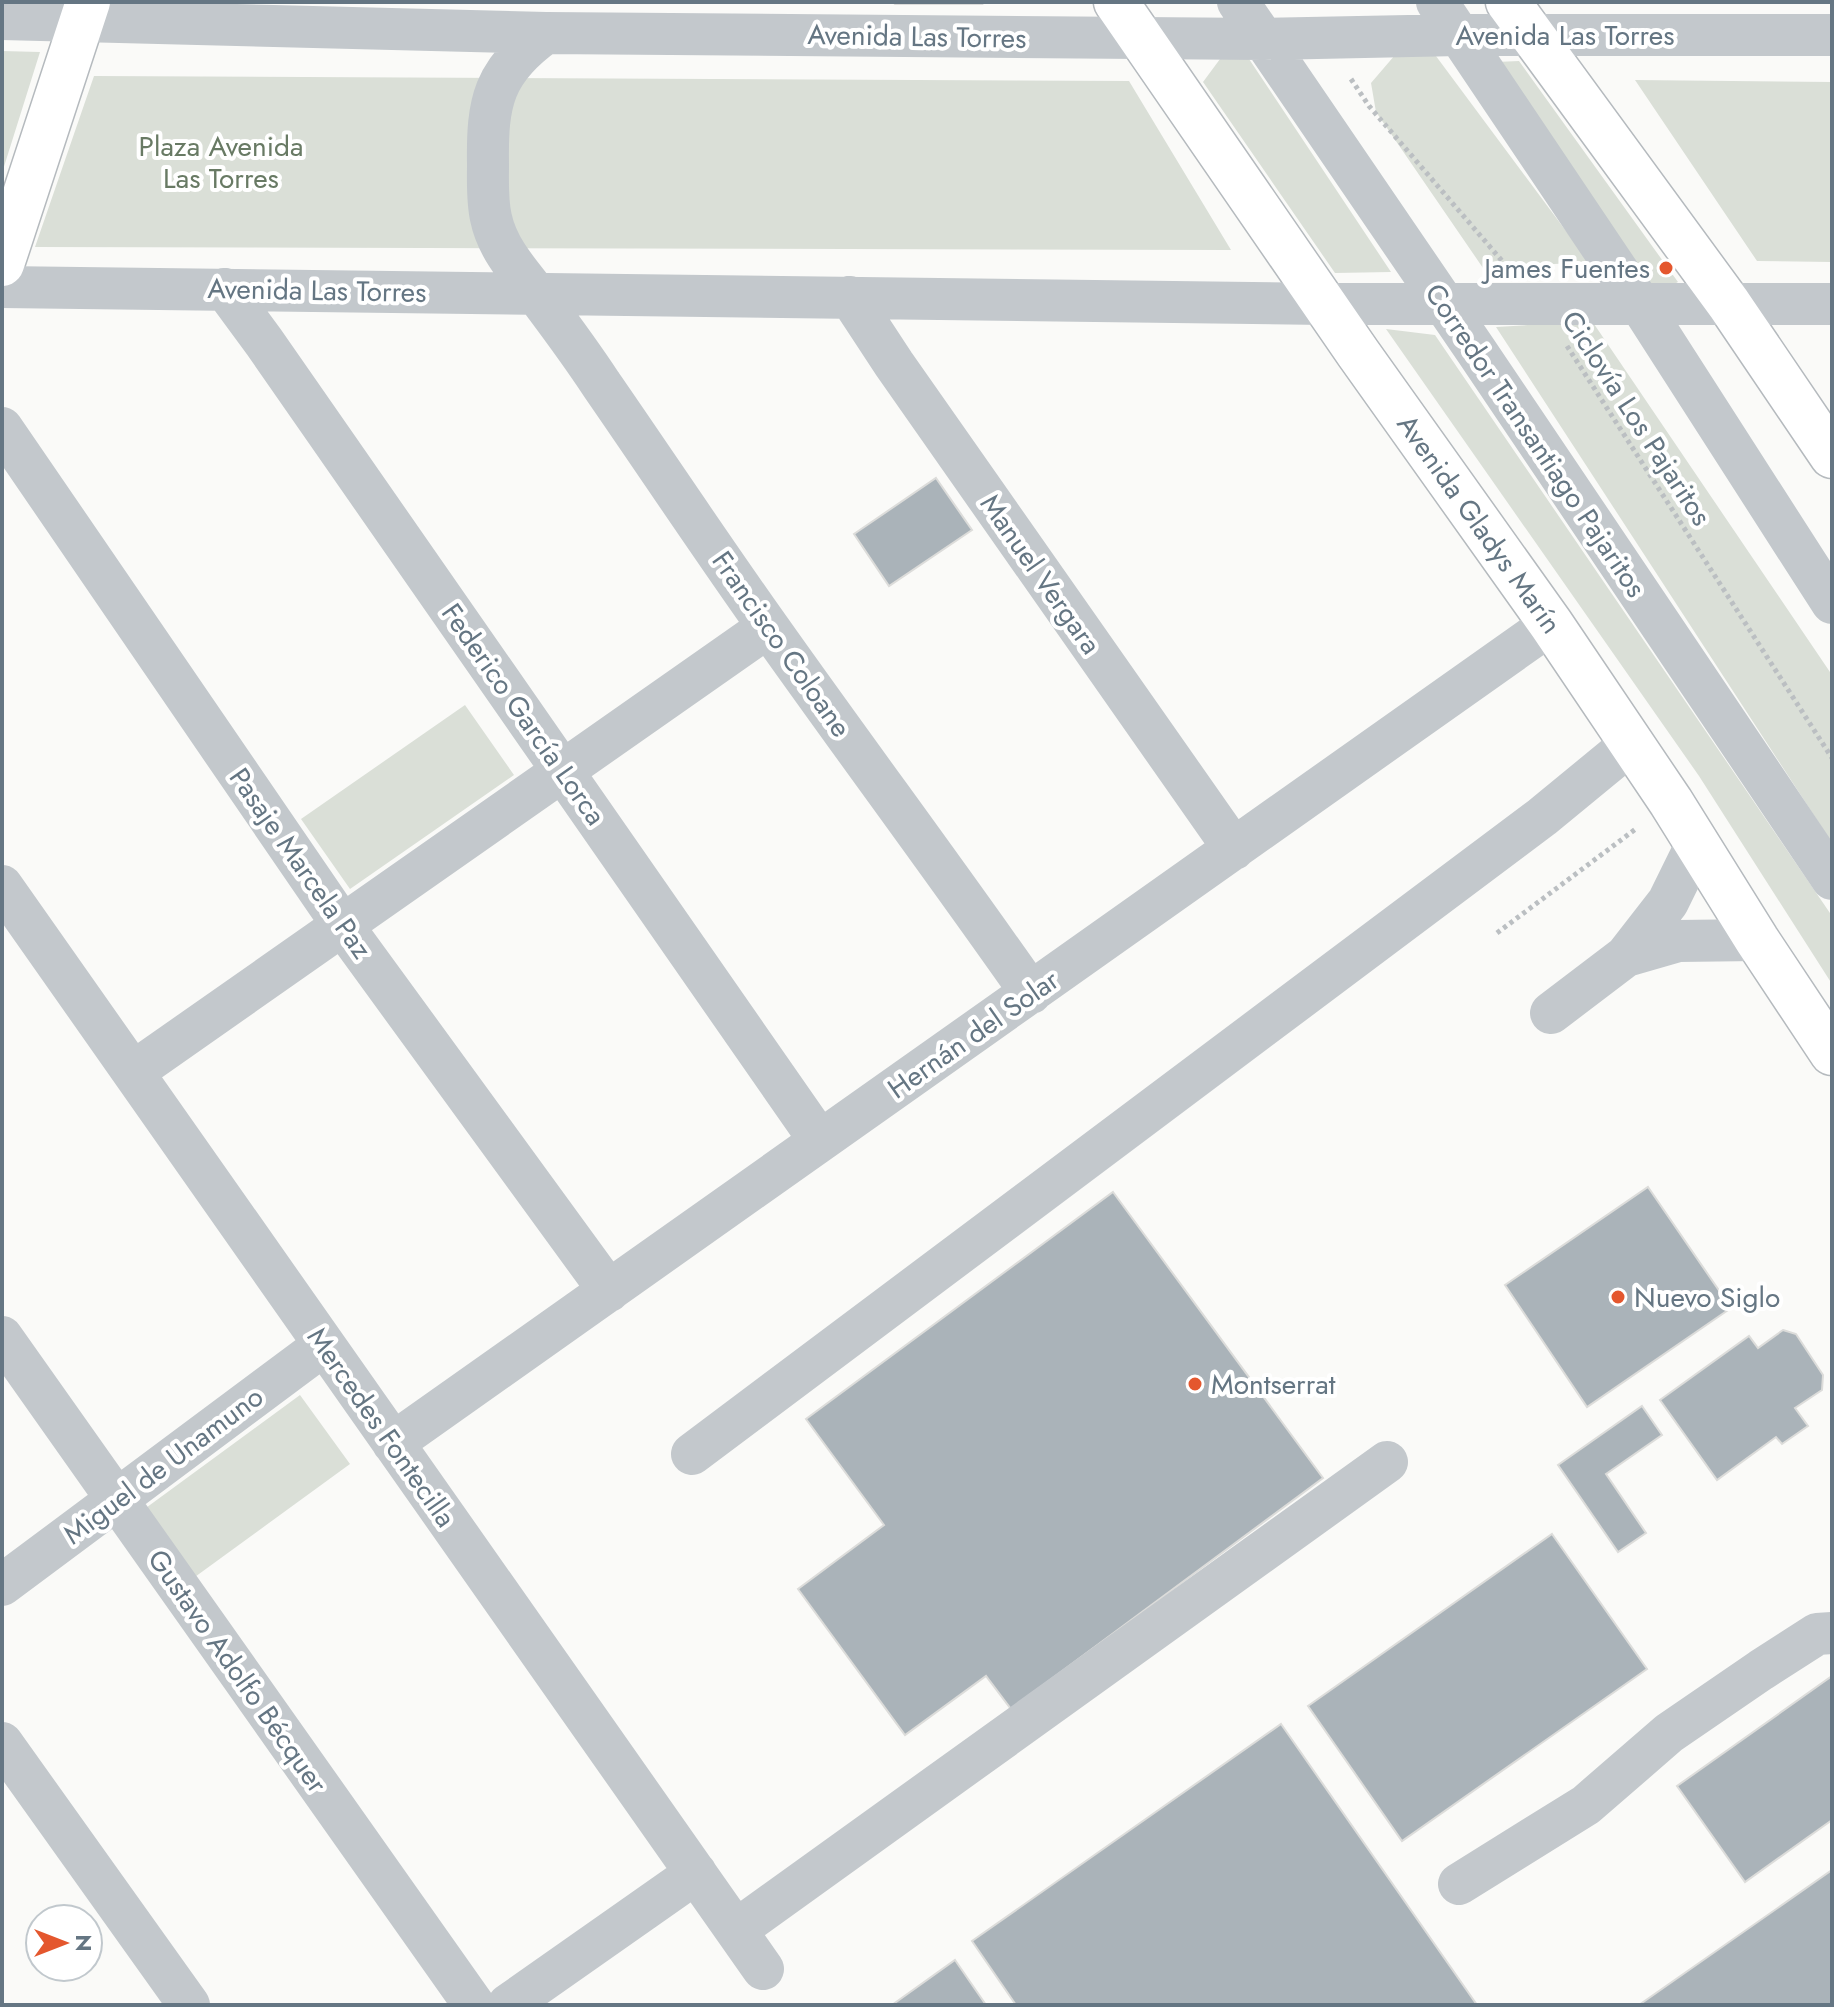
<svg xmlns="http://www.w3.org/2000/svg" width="1834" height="2007" font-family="Jost,sans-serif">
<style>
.green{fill:#dadfd7}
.building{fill:#aab3b9;stroke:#dcdcda;stroke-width:2}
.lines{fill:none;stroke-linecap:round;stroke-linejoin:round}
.major-casing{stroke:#b5babe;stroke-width:47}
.path{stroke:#bbbfc2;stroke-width:5;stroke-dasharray:4 4;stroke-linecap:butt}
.minor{stroke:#c3c8cc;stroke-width:42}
.major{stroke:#fff;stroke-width:44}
.poi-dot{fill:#e4572e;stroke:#fff;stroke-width:3}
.labels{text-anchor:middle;stroke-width:8;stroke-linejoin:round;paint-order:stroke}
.street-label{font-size:28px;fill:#657683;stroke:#fff}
.park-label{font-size:28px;fill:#687a64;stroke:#fff}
.poi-label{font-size:28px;fill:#657683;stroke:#fff;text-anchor:start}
</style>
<rect width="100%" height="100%" fill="#fafaf8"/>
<!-- green -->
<path class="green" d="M1401,48h29l159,214 -106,6 -107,-156 -5,-29z
M2,51l38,1 -38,121z
M1245,53l146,219 -56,1 -132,-191 20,-27z
M1519,61l159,221 -21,11 -161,-231z
M94,76l1035,5 102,169 -1196,-3z
M1635,80l197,2v180l-75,-1z
M1592,321l240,354v168l-336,-516z
M1386,329l49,6 397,581v68l-133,-208z
M465,705l49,70 -164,114 -49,-70z
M300,1395l50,69 -162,118 -49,-69z"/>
<!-- building -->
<path class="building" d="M893,2h88l1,2h-87z
M936,478l36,52 -83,56 -35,-52z
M1648,1187l83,121 -144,99 -82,-122z
M1113,1192l210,286 -312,231 -25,-33 -81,59 -107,-146 86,-64 -78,-106z
M1783,1330l13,4 27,41 -1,15 -27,18 13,18 -26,18 -6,-7 -59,43 -57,-80 89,-64 9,12z
M1642,1406l20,29 -56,39 40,59 -28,19 -60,-87z
M1552,1534l95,135 -245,172 -94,-135z
M1832,1676v144l-87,62 -68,-96z
M1281,1724l196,281h-461l-44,-64z
M1832,1870v135h-193z
M955,1960l31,45h-94z"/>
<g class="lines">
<!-- major casing -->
<g class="major-casing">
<g id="major">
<path id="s1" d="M1116,2l242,351 193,271 120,178 86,138 75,113"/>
<path d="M1508,2l221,302 103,152"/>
<path d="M2,264l86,-262"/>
</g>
</g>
<!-- path -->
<path class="path" d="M1351,79l18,27 134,156
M1567,346l265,412
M1497,933l140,-105"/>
<!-- minor -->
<path class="minor" d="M1238,2l239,350 355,527
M1437,2l203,302 192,299
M2,19l544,14 718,6 195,-4h373
M546,33c-53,38 -59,69 -58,131 0,18 -1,37 3,54 7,33 31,57 50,82 21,28 41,55 60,84 56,81 111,164 168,244 87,123 176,242 262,365
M2,287l1323,17h507
M225,289l39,53 556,799
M850,297l44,67 340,485
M2,428l341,498 266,365
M2,886l761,1083
M1626,956l52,-15 79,-1
M1551,1013l75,-57 42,-54 29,-59
M133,1072l635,-445
M2,1337l472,668
M393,1443l1158,-819
M692,1454l850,-637 90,-74
M2,1585l322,-240
M2,1743l187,262
M1459,1884l127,-79 83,-72 92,-63 56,-36 15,-1
M736,1930l651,-468
M508,2005l188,-132"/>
<!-- major -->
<use href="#major" class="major"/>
</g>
<!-- markers -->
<g class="poi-dot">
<circle cx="1666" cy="268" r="8"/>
<circle cx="1618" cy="1297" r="8"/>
<circle cx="1195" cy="1384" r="8"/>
</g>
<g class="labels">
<!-- street labels -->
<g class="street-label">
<text x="1565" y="45">Avenida Las Torres</text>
<text transform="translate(917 36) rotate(1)" y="10">Avenida Las Torres</text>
<text transform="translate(317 290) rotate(1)" y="10">Avenida Las Torres</text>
<text transform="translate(1637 418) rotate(57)" y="10">Ciclovía Los Pajaritos</text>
<text transform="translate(1536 440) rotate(56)" y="10">Corredor Transantiago Pajaritos</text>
<text dy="10" stroke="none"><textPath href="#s1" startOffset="636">Avenida Gladys Marín</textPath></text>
<text transform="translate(1041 574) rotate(55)" y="10">Manuel Vergara</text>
<text transform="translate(782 644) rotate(55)" y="10">Francisco Coloane</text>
<text transform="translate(524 714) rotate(55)" y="10">Federico García Lorca</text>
<text transform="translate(301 863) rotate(55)" y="10">Pasaje Marcela Paz</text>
<text transform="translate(973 1034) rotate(-35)" y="10">Hernán del Solar</text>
<text transform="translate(382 1427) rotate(55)" y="10">Mercedes Fontecilla</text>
<text transform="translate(163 1465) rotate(-37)" y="10">Miguel de Unamuno</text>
<text transform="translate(238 1671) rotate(55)" y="10">Gustavo Adolfo Bécquer</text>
</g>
<!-- park labels -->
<g class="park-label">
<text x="221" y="156">Plaza Avenida<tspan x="221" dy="32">Las Torres</tspan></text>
</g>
<!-- poi labels -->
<g class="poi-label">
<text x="1650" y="278" text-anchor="end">James Fuentes</text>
<text x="1634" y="1307">Nuevo Siglo</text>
<text x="1211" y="1394">Montserrat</text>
</g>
</g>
<!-- border -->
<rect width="1834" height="2007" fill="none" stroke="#657683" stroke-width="8"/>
<!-- north arrow -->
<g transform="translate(64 1943) rotate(90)"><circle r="38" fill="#ffffff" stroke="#c1c8cd" stroke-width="2"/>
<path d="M0-6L14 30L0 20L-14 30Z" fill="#e4572e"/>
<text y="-12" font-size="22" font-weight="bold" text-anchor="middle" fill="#657683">N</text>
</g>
</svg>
